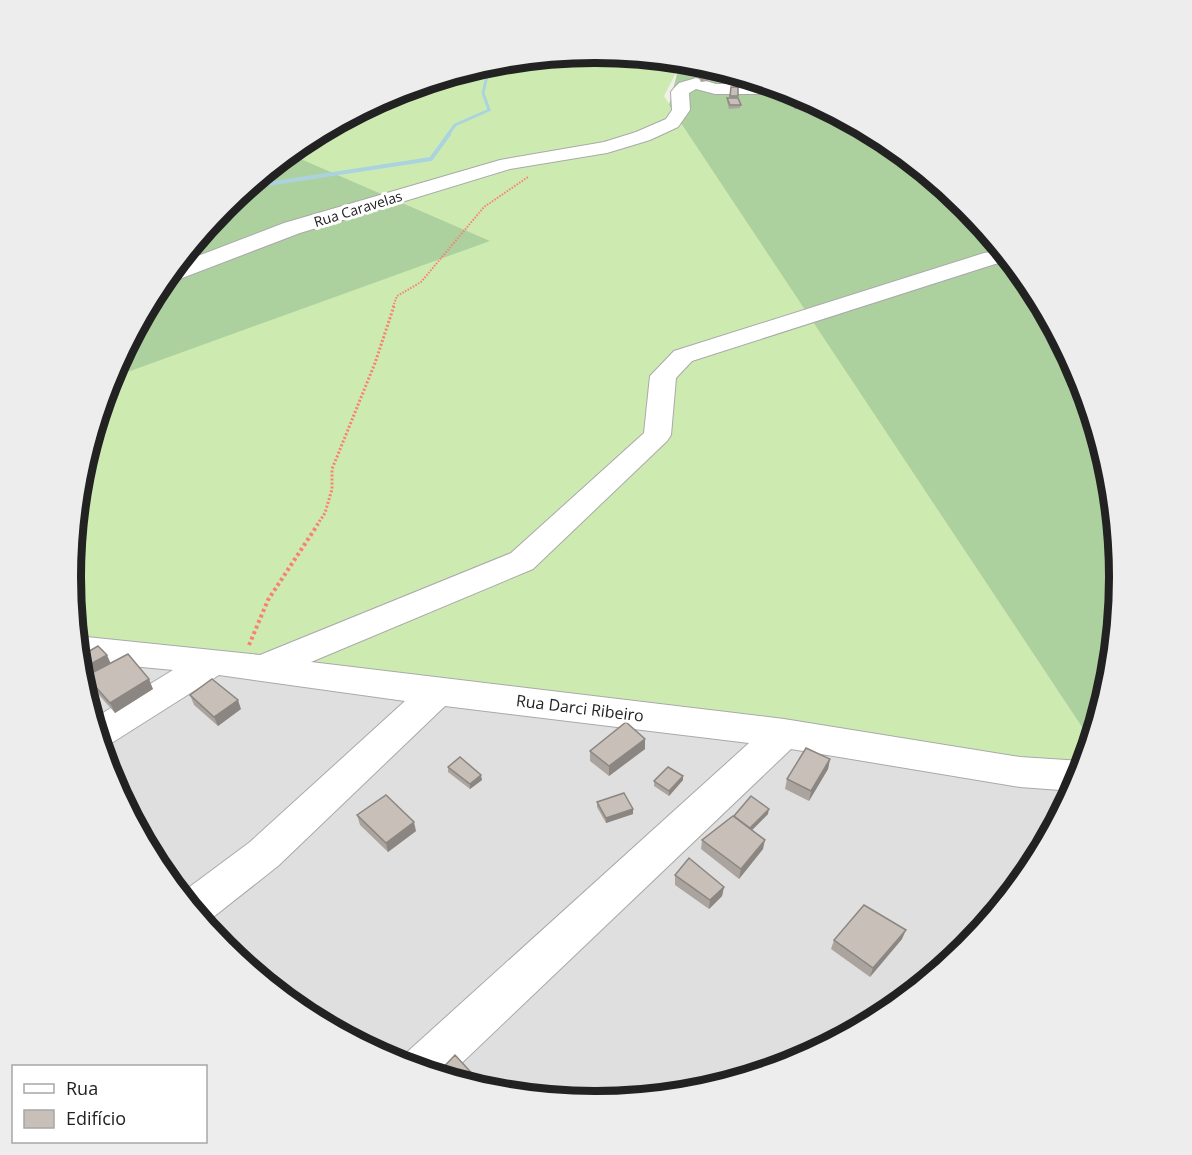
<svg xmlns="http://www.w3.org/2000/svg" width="1192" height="1155" font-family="'Open Sans',sans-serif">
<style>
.residential{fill:#e0dfdf}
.grass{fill:#cdebb0}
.forest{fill:#add19e}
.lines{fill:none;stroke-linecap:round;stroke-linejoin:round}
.stream-far1{stroke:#aad3df;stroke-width:3}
.stream{stroke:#aad3df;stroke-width:4}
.minor-casing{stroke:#a9a9a9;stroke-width:2}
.path-far2{stroke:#fa8072;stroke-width:2;stroke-dasharray:1.5 1.5;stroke-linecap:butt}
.path-far1{stroke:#fa8072;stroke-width:3;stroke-dasharray:2 2;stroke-linecap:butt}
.path{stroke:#fa8072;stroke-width:4;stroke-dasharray:3 3;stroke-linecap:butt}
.minor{fill:#fff;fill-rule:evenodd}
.wall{fill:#aba49e}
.shaded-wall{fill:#8b8681}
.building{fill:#c7bfb8;stroke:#8b8681;stroke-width:1.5}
.labels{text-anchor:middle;stroke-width:6;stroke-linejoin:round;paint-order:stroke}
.far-street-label{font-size:14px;fill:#222;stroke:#fff}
.street-label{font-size:16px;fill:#222;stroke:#fff}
.rim{fill:none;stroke:#222;stroke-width:8}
</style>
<rect width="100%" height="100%" fill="#f2efe9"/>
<!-- residential -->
<path class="residential" d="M680,62l19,1 98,30 91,48 79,66 66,79 48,91 30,98 10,103 -10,102 -30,99 -49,90 -65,80 -80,65 -90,49 -99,29 -102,10 -103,-10 -98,-30 -91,-48 -79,-66 -66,-79 -48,-91 -30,-98 -5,-47 651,60 -35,-588z"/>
<!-- grass -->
<path class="grass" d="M596,53l86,8 -18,35 428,646 -8,28 -1007,-130 -6,-63 10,-102 30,-99 49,-90 65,-80 80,-65 90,-49 99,-29z"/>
<!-- forest -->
<path class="forest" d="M680,62l19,1 98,30 91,48 79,66 66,79 48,91 30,98 10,103 -10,102 -19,62 -423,-637z
M289,154l201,87 -379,137 49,-92 65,-80z"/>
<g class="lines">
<!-- stream-far1 -->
<path class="stream-far1" d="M447,136l8,-11 34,-15 -6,-17 4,-17 25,-15"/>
<!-- stream -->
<path class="stream" d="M248,187l183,-28 18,-25"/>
<!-- minor casing -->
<g class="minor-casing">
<path id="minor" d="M696,78l20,6h52l24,7 -7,3h-70l-19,-5 -7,4 1,17 -12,17 -28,13 -43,13 -97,16 -210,64 -123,47 -13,1 13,-17 107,-41 216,-63 104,-18 32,-10 30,-13 6,-9 -1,-18 3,-4 5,-5z
M1003,250l10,11 -18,3 -303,97 -16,17 -5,57 -4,6 -134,128 -222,93 473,57 236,38 62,4 4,1 -12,29 -54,-4 -229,-38 -345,329 -46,-14 5,-10 344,-311 -304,-37 -167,160 -71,56 -3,1 -24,-29 70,-52 155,-141 -186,-26 -109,69 -9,3 -8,-28 80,-49 -94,-9 -2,-25 183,19 251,-102 133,-120 6,-57 24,-25 310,-98z"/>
</g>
<!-- path-far2 -->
<path class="path-far2" d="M393,307l4,-11 24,-14 63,-75 44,-30"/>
<!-- path-far1 -->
<path class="path-far1" d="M317,525l8,-12 7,-24v-20l43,-106 19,-57"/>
<!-- path -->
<path class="path" d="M249,645l19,-45 50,-76"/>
<!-- minor -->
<use href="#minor" class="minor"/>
</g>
<!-- wall -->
<path class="wall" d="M695,68l13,9v4l-7,1 -6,-11z
M716,70l9,4v4h-8z
M731,87h7v11l3,7 -1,3 -11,1 -2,-7v-4h3z
M774,91l16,5v4l-14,-2 -2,-3z
M794,102l19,4 -1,4 -18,-1z
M111,663l42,26 -38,24 -24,-27 -3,-7 -6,3 -1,-2z
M190,695l51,14 -23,17 -24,-21z
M645,739v10l-36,27 -19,-15v-10z
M830,759l-2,10 -19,32 -24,-12 2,-10z
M448,767l34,13 -12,9 -22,-17z
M683,776v4l-14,16 -15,-10v-5z
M597,802l36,12 -27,9 -9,-16z
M768,814l-16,16 11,19 -24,30 -38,-30 1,-9 32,-23v-1z
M357,815l59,16 -28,21 -28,-27z
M675,875l49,12 -2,9 -13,13 -34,-24z
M902,939l-32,38 -39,-28 3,-9z"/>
<!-- shaded-wall -->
<path class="shaded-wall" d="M107,655l4,9 -25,12 2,3 -6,3 -2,-12z
M149,679l4,10 -38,24 -5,-10z
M238,700l3,9 -23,17 -4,-9z
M94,713l5,10 -4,2 -3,-11z
M645,739v10l-36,27v-10z
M830,759l-2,10 -19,32 2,-10z
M481,775l1,5 -12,9v-5z
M683,776v4l-14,16v-5z
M633,809v5l-27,9v-5z
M769,809l-1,5 -19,19 1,-5z
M414,822l2,9 -28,21 -2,-9z
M765,840l-2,9 -24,30 2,-10z
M724,887l-2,9 -13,13 1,-9z
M906,930l-4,9 -32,38 3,-9z
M479,1081l2,8 -8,-3z"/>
<!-- building -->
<path class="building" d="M702,67l6,10 -7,1 -6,-10z
M716,70h8l1,4h-8z
M731,87h7v9h-8z
M774,91l14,1 2,4 -14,-1z
M727,98h11l3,7h-11z
M794,102l18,1 1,3 -18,-1z
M98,646l9,9 -27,15 -1,-13z
M128,654l21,25 -39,24 -24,-27z
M212,679l26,21 -24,17 -24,-22z
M626,722l19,17 -36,27 -19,-15z
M806,748l24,11 -19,32 -24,-12z
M460,757l21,18 -11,9 -22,-17z
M668,767l15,9 -14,15 -15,-10z
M624,793l9,16 -27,9 -9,-16z
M386,795l28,27 -28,21 -29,-28z
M751,796l18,13 -19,19 -16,-12z
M733,816l32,24 -24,29 -39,-29z
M689,858l35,29 -14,13 -35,-25z
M864,905l42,25 -33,38 -39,-28z
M455,1055l24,26 -6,5 -37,-11z"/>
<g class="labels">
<!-- far-street labels -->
<g class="far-street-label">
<text transform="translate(358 209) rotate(-17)" y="5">Rua Caravelas</text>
</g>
<!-- street labels -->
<g class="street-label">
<text transform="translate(580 708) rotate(7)" y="6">Rua Darci Ribeiro</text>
</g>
</g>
<!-- crop -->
<path d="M0 0H1192V1155H0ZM81 577a514 514 0 1 1 1028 0a514 514 0 1 1-1028 0Z" fill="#ededed" fill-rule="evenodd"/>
<path class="rim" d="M81 577a514 514 0 1 1 1028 0a514 514 0 1 1-1028 0Z"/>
<!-- legend -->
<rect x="12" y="1065" width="195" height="78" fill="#ffffff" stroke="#a7a7a7" stroke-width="1.5"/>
<rect x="24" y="1084" width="30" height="9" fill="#ffffff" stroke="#a7a7a7" stroke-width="1.5"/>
<text x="66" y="1095" font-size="18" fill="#222222">Rua</text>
<rect x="24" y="1110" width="30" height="18" fill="#c7bfb8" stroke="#a7a7a7" stroke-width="1.5"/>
<text x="66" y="1125" font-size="18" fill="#222222">Edifício</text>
</svg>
